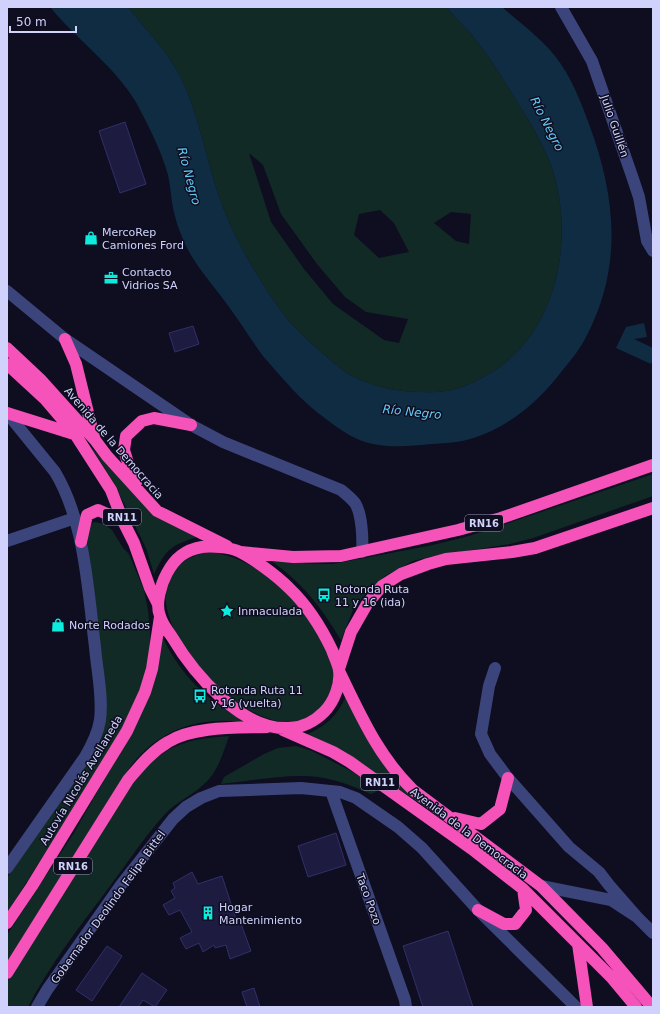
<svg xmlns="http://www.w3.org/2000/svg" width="660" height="1014" font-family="'DejaVu Sans',sans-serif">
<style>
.green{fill:#122a25;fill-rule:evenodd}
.water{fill:#102c42}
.building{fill:#1d1b40;stroke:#312f6a}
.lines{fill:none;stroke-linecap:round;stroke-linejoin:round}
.minor{stroke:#3c447c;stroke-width:12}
.highway{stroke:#f552ba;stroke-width:12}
.labels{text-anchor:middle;stroke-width:3;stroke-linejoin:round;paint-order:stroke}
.shield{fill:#0e0e20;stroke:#9697ba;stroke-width:1}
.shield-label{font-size:10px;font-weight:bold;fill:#d0d2fc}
.street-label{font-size:11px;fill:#d0d2fc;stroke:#0e0e20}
.poi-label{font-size:11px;fill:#d0d2fc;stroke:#0e0e20;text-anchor:start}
.water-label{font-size:12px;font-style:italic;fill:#64caf6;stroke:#0e0e20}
</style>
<rect width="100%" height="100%" fill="#0e0e20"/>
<!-- green -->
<path class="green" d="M128,7h318c8,9 16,17 24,26 18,21 32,44 46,67 17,27 34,54 41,86 15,68 -5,151 -68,188 -12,7 -24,13 -37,16 -12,3 -24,2 -36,2 -25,-1 -56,-8 -76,-24 -18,-15 -37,-31 -52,-48 -7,-8 -12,-17 -18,-25 -22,-33 -40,-66 -53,-104 -12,-38 -19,-79 -37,-115 -13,-26 -35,-47 -52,-69zM249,153l14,12 18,49 36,50 28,33 21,15 42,7 -9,24 -15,-3 -51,-36 -29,-35 -33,-47zM380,210l14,13 15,29 -30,6 -25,-23 5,-21zM451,212l20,2 -2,30 -13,-3 -22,-18z
M91,447l17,17 89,73c-27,9 -30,11 -43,37l-8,-26 -32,-65z
M653,474v22l-120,42 -23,6 -81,13 -16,4 -28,15 -22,21 -10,13 -12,30c-20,-33 -39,-58 -71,-80l43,4h20l100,-19 36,-9 34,-11z
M95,522l9,2 8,6 11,18 6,6 15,36 4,20 2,21v18l-7,35 -24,54 -19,28 -93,147v-35l94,-139 -13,-173c0,-6 1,-11 0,-17 0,-10 -6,-22 7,-27z
M208,552c21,2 42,11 58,24 15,11 30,24 41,40 5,8 10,17 15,26 5,9 11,20 12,31 0,8 -2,16 -6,23 -3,6 -5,10 -10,14 -13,10 -17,12 -33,12 -65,-3 -183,-147 -77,-170z
M161,638h2c17,36 44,63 79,81v3c-45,-6 -85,9 -112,45l-123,197v-29l67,-102 44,-77z
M346,695l75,109 -38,-25 -78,-44c19,-7 34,-20 41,-40z
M229,736c-6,17 -11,36 -25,48 -11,11 -28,18 -39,30 -20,22 -37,48 -55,72 -29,39 -60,78 -82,121h-21v-25c30,-48 60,-97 90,-144 20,-31 38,-68 70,-87 19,-12 41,-13 62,-15z
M296,746l16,5 39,20 20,13 5,8 -5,2c-16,-7 -31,-13 -47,-16 -30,-6 -73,3 -103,6l3,-7 40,-23 14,-6z"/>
<!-- water -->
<path class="water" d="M50,7h78c17,22 39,43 52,69 18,36 25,77 37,115 13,38 31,71 53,104 6,8 11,17 18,25 15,17 34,33 52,48 20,16 51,23 76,24 12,0 24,1 36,-2 13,-3 25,-9 37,-16 63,-37 83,-120 68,-188 -7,-32 -24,-59 -41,-86 -14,-23 -28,-46 -46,-67 -8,-9 -16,-17 -24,-26h56c18,16 38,30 53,49 16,20 25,44 34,68 27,73 34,143 -3,213 -6,12 -15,23 -24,34 -24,32 -60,62 -100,70 -10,2 -20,2 -30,3 -19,2 -41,4 -59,0 -17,-3 -34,-15 -47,-25 -24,-17 -44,-41 -63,-63 -12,-16 -22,-33 -34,-49 -15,-21 -33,-40 -44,-63 -4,-9 -8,-19 -10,-28 -4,-14 -4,-28 -7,-41 -7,-25 -19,-48 -31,-71 -22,-38 -60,-64 -87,-97z
M644,323l3,14 -13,2 19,9v10l-2,6 -35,-16 10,-21z"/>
<!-- building -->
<path class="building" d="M125,122l21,62 -26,9 -21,-62z
M193,326l6,18 -24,8 -6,-19z
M336,833l10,32 -38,12 -10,-31z
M192,872l6,12 24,-8 15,46 3,-1 11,30 -21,8 -4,-14 -11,3 -1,-3 -11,7 -4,-9 -13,6 -6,-11 12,-6 -12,-22 -11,5 -6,-10 12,-7 -4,-7 4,-3 -2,-5z
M448,931l25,76h-50l-20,-61z
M107,946l15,10 -30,45 -16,-11z
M142,973l25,17 -12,17 -12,-7 -5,7h-19z
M254,988l6,19h-13l-5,-15z"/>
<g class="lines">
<!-- minor -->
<path class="minor" d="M561,7l31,54 40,115 7,21 8,44 6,10
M7,291l58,48 126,86 32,17 118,48c5,4 10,8 14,13 7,11 8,36 7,49
M7,413l48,59c30,50 33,119 40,175 2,24 8,49 5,73 -2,13 -8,25 -15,37l-78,111
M7,541l68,-23
M495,668l-6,18 -8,48 9,20 18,24 61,69 30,25 10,13 28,32
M331,791l74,209 1,7
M541,886l70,14 26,17 16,16
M37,1007l10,-17 74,-105 52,-66 13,-12 15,-9 18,-7 82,-3 39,4 16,6 42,29 24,21 56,62 98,97"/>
<!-- highway -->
<path class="highway" d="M65,339l11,25 18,73
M7,348l33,31 55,61 12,16 50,55 70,35
M7,364l38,35 30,35 36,56 12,31 11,22 16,45 8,16
M7,413l67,21
M136,483l-4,-7 -8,-26 2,-14 16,-15 12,-3 37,7
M81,542l6,-27 11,-5 25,11
M202,547c9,-1 27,0 36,4 16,8 38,24 51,37 19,18 32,39 43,62 2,6 6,14 7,20 2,14 -5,32 -15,42 -9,9 -22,16 -35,16 -47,3 -95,-54 -117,-91 -4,-6 -10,-13 -12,-21 -5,-12 1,-32 7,-43 8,-15 18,-23 35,-26z
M241,552l52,5 48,-1 117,-26 43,-12 152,-53
M339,669l12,-37 16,-28 15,-18 19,-12 27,-10 18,-5 66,-7 23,-4 118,-40
M339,671c21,43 39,85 74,119l128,96 61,62 50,59
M283,730l50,22 17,10 122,87 51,40 88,88 25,30
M455,818l26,6 19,-15 8,-31
M478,910l26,14h11l11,-14 -3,-21
M7,923l25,-37 95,-155 18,-39 7,-23 8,-52
M578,944l9,63
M7,973l121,-193c12,-14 23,-28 40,-38 25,-16 70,-14 99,-15"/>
</g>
<!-- icons -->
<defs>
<g id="shop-bare" transform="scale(1.08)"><path d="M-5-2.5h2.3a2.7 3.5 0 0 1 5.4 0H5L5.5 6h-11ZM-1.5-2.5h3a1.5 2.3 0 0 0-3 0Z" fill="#0debde" stroke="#0e0e20" stroke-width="2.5" paint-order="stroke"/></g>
<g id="office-bare" transform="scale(1.08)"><path d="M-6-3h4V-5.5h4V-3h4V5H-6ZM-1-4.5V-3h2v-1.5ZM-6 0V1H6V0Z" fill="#0debde" stroke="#0e0e20" stroke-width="2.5" paint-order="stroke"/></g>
<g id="bus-bare" transform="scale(1.08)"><path d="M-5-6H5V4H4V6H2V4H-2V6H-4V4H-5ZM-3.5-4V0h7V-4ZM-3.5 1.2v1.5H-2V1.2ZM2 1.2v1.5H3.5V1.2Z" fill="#0debde" stroke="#0e0e20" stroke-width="2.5" paint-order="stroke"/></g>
<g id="sight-bare" transform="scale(1.08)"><path d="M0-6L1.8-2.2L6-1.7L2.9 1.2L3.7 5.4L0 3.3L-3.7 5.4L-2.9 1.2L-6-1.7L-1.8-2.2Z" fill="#0debde" stroke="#0e0e20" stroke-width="2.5" paint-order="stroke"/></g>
<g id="building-bare" transform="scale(1.08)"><path d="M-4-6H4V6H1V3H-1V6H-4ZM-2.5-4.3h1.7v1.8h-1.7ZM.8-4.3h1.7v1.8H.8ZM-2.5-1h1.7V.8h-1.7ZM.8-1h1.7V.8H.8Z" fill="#0debde" stroke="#0e0e20" stroke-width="2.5" paint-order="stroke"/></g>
</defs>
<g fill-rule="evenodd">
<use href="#shop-bare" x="91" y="238"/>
<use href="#office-bare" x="111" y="278"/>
<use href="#bus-bare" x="324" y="595"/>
<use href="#sight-bare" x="227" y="611"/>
<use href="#shop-bare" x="58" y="625"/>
<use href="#bus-bare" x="200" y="696"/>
<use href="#building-bare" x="208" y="913"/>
</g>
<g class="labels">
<!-- shield labels -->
<g class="shield">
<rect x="103" y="509" width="38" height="16" rx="3"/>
<rect x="465" y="515" width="38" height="16" rx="3"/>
<rect x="361" y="774" width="38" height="16" rx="3"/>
<rect x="54" y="858" width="38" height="16" rx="3"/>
</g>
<g class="shield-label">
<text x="122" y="521">RN11</text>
<text x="484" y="527">RN16</text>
<text x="380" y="786">RN11</text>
<text x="73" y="870">RN16</text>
</g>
<!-- street labels -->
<g class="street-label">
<text transform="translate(615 126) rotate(71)" y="4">Julio Guillén</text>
<text transform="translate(114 443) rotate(49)" y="4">Avenida de la Democracia</text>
<text transform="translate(81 780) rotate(-59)" y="4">Autovía Nicolás Avellaneda</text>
<text transform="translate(469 833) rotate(37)" y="4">Avenida de la Democracia</text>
<text transform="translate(369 899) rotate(70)" y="4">Taco Pozo</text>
<text transform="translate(108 907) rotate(-54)" y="4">Gobernador Deolindo Felipe Bittel</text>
</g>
<!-- poi labels -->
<g class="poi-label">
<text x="102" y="236">MercoRep<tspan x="102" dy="13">Camiones Ford</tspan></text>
<text x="122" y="276">Contacto<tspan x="122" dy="13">Vidrios SA</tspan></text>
<text x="335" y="593">Rotonda Ruta<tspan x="335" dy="13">11 y 16 (ida)</tspan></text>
<text x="238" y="615">Inmaculada</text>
<text x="69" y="629">Norte Rodados</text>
<text x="211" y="694">Rotonda Ruta 11<tspan x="211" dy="13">y 16 (vuelta)</tspan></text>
<text x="219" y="911">Hogar<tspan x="219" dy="13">Mantenimiento</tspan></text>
</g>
<!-- water labels -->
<g class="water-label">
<text transform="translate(547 124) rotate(63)" y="4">Río Negro</text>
<text transform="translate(189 176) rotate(75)" y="4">Río Negro</text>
<text transform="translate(412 412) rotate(6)" y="4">Río Negro</text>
</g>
</g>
<!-- border -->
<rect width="660" height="1014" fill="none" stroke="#d0d2fc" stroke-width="16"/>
<!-- scale -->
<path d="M10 26v6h66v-6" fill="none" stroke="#d0d2fc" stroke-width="2"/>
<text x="16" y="26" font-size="12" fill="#d0d2fc" stroke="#0e0e20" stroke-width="3" paint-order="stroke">50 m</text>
</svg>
